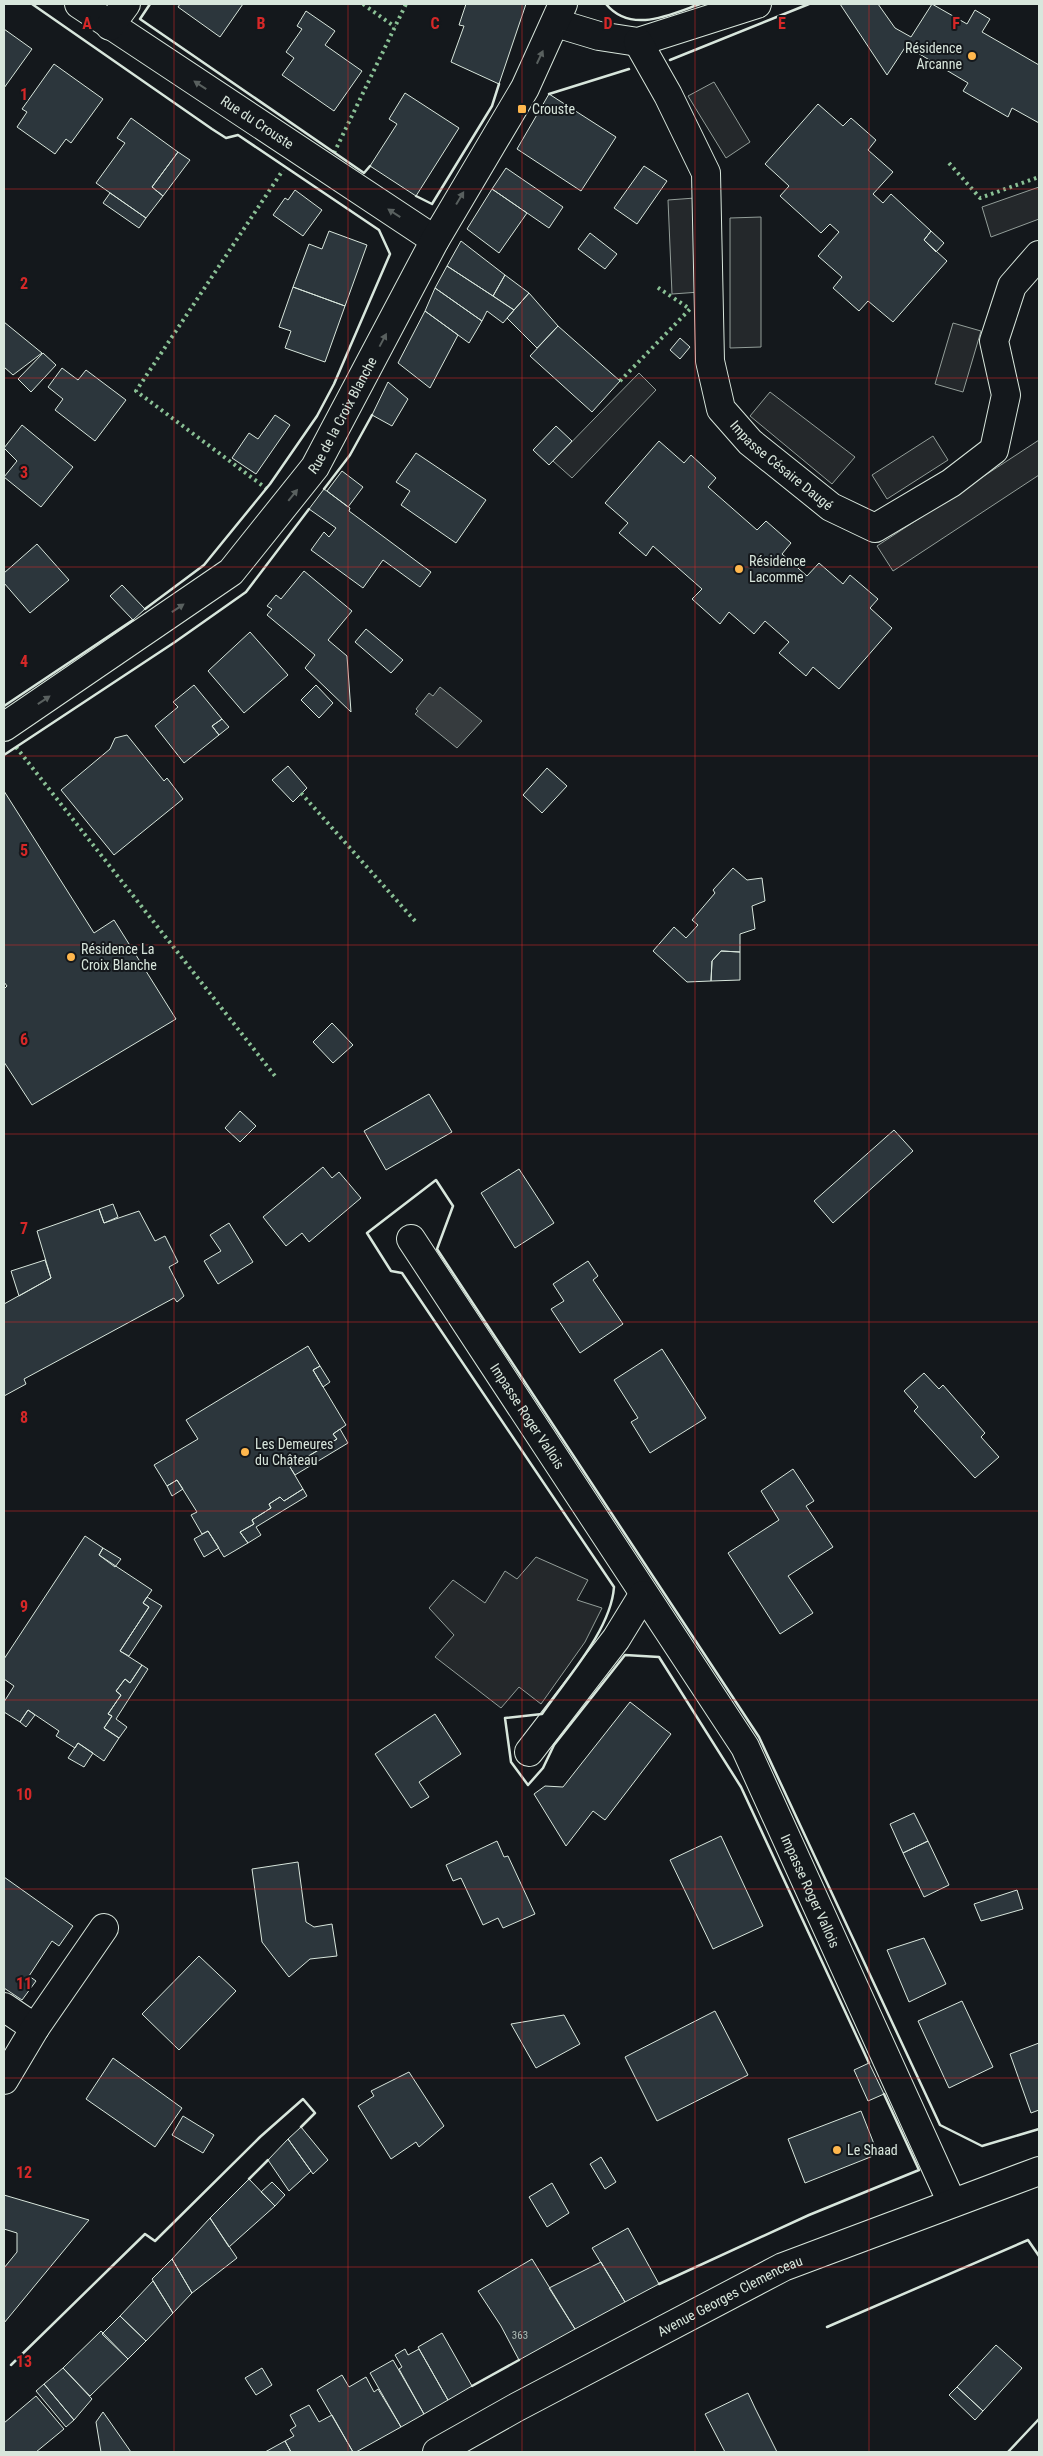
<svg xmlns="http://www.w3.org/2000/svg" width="1043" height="2456" font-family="'Roboto Condensed',sans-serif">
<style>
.parking{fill:#24282b;stroke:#939e99}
.water{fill:#363b3e;stroke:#939e99}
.building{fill:#2c363c;stroke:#d8e6dc}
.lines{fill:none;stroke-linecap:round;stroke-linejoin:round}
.street-casing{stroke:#d8e6dc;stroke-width:30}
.secondary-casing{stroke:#d8e6dc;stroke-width:30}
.street{stroke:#14181c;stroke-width:28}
.secondary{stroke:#14181c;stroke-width:28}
.hedge{stroke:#8ac095;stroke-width:4;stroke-dasharray:2.5 4;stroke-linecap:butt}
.wall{stroke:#d8e6dc;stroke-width:2.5}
.oneway{fill:#59605f}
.grid{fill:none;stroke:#d62828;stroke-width:1;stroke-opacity:0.55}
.poi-dot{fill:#ffb74d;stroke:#14181c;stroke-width:2}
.labels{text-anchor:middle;stroke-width:4;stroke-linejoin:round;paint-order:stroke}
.number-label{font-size:11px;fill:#adbab4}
.poi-label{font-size:14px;fill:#d8e6dc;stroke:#14181c;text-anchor:start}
.street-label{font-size:14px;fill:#d8e6dc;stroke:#14181c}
.grid-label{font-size:16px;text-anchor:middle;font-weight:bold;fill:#d62828;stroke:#14181c;stroke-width:4;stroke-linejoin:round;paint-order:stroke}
</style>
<rect width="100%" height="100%" fill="#14181c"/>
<!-- parking -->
<path class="parking" d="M714,82l36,60 -24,16 -38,-62z
M1039,187v32l-48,18 -9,-30z
M695,198l5,94 -28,2 -4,-94z
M761,217v130l-31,1v-130z
M953,323l28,8 -18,61 -28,-8z
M639,373l17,17 -84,88 -19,-17z
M770,392l85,65 -23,27 -82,-68z
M933,436l15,24 -61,39 -15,-24z
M1039,440v35l-146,96 -16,-25z
M536,1557l52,23 -11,20 25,8 -17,34 -44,62 -22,-17 -18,21 -66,-51 19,-22 -25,-27 24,-28 32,23 20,-32 12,8z"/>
<!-- water -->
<path class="water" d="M440,687l42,34 -25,27 -42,-34 3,-3 -2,-2 13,-16 4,3z"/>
<!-- building -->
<path class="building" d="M180,4h63l-23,33 -42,-30z
M466,4h60l-27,80 -48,-22 13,-36 -5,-1z
M840,4h38l17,24 16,9 21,-33 35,20 8,-14 15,9 -8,13 57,33v58l-27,-15 -4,9 -45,-26 5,-8 -62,-37 -19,29z
M306,11l29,20 -10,14 37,26 -28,40 -52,-36 12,-17 -8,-6 16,-23 -5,-3z
M4,29l28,20 -28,39z
M54,64l49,35 -32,44 -5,-4 -11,15 -38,-27 10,-15 -5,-3z
M405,93l54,35 -43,68 -46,-30 27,-42 -8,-5z
M549,94l67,43 -35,54 -64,-42z
M818,104l25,22 8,-8 25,22 -8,10 25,22 -20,22 10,9 8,-9 40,37 -7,9 23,21 -54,61 -25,-21 -9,10 -26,-23 9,-11 -24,-21 21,-24 -9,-8 -9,9 -41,-37 9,-10 -24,-22z
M131,118l47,34 -26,35 11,9 -17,22 -50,-35 29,-40 -8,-5z
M178,152l12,8 -27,36 -11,-9z
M644,166l23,15 -30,43 -23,-16z
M506,168l57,39 -14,21 -57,-39z
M492,189l35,24 -28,40 -32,-24z
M295,190l27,20 -19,26 -30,-21 12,-17 3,2z
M110,193l36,25 -7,10 -36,-25z
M329,231l38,14 -22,61 -52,-19 16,-43 13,5z
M931,231l13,12 -8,9 -12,-12z
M590,233l27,21 -12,15 -27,-20z
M461,241l44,34 -12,21 -46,-30z
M447,266l46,30 21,14 -11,13 -16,-12 -5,10 -47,-33z
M505,275l24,18 -15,17 -21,-14z
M293,287l52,19 -20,56 -40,-14 6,-17 -12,-4z
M435,288l47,33 -13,22 -44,-32z
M529,293l29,33 -21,22 -30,-30z
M425,311l33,24 -28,53 -32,-25z
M4,322l38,31 -29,22 -9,-8z
M558,326l62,55 -28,31 -62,-56z
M680,338l10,9 -10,12 -10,-9z
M43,353l13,12 -25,27 -13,-13z
M62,368l16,12 8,-10 40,30 -31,41 -40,-31 8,-11 -15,-12z
M388,382l20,17 -16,27 -20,-11z
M275,415l15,10 -34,49 -24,-16 17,-25 9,6z
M22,425l51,42 -32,40 -37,-30 13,-16 -13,-13z
M556,426l16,15 -23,24 -16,-15z
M659,441l25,22 7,-8 25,23 -8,9 49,43 9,-9 25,22 -9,11 25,22 12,-13 24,21 7,-9 28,24 -8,9 22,20 -53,61 -26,-22 -7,9 -27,-23 10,-11 -24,-21 -11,13 -25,-22 -9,12 -28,-25 10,-10 -49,-43 -7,10 -27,-23 9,-10 -23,-20z
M416,453l70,47 -30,43 -55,-38 9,-14 -14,-9z
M342,471l21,16 -15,20 -21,-16z
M324,489l26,19 -1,3 82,61 -11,15 -37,-27 -20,28 -52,-38 13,-18 5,5 7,-9 -27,-19z
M37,544l32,36 -39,33 -26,-30v-10z
M304,571l48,40 -24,29 19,16 4,56 -46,-44 10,-13 -48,-40 5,-6 -5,-3 9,-11 5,4z
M122,585l23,24 -12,11 -23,-24z
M366,629l37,31 -12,13 -36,-31z
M250,632l38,43 -44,38 -36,-42z
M194,685l28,34 -10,7 7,9 -35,28 -29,-37 23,-19 -5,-5z
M316,685l17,18 -14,15 -18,-18z
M222,719l7,8 -10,8 -7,-9z
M127,735l37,46 3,-3 16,21 -69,56 -53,-65 49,-41 5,-11z
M288,766l19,22 -14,14 -21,-22z
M547,768l20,18 -25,27 -19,-18z
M4,791l90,142 20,-13 62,99 -144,86 -28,-43v-73l3,-3 -3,-4z
M733,868l14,12 15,-2 3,23 -13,5 3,23 -15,5v18l-19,-1 -9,10 -1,20 -24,1 -34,-31 21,-24 12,11 12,-13 -6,-5 23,-27 -2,-3z
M721,951l19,1v28l-29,1 1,-20z
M332,1023l21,22 -20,18 -20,-21z
M429,1094l23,38 -66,38 -22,-39z
M240,1111l16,15 -16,16 -15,-14z
M894,1130l19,21 -80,72 -19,-22z
M323,1167l9,11 7,-6 22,26 -52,44 -7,-9 -16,13 -23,-29z
M519,1169l35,54 -39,25 -34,-55z
M113,1204l5,13 -14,6 -5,-14z
M99,1209l5,14 35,-12 16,30 10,-5 13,26 -9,5 15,29 -7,6 -3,-4 -150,81 2,5 -22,12v-92l47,-26 -14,-47z
M229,1223l24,39 -35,22 -14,-23 17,-10 -11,-16z
M45,1260l6,18 -32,18 -8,-25z
M588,1261l10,15 -5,4 30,44 -43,29 -29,-44 13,-8 -11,-17z
M308,1346l12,20 -7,4 33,55 -13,9 4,5 -47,28 13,22 -19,12 -4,-4 -11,7 2,4 -19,12 2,4 -14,8 8,11 -24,14 -16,-26 -6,3 -11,-19 6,-3 -20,-32 -10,6 -13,-21 44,-26 -12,-19z
M662,1349l44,69 -56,35 -19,-31 7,-4 -24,-38z
M320,1366l10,16 -7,5 -10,-17z
M924,1373l15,16 4,-4 42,48 -4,4 18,20 -24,21 -61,-67 4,-4 -14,-16z
M340,1429l8,14 -53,32 -5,-8 47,-28 -4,-5z
M793,1469l21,32 -8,5 27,41 -45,29 25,37 -33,21 -52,-81 51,-33 -18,-29z
M177,1480l6,9 -11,7 -5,-10z
M303,1489l4,7 -51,31 5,8 -13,8 -8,-11 14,-8 -2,-4 19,-12 -2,-4 11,-7 4,4z
M208,1531l11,17 -15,9 -10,-18z
M85,1536l18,12 -4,7 53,35 -9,13 6,4 -29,44 22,14 -12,18 -5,-4 -9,12 5,4 -13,19 4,2 -8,12 15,10 -15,23 -26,-18 -3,5 -19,-12 3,-5 -31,-21 -8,12 -16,-10v-10l10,-16 -10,-7v-20z
M103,1548l18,11 -6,8 -16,-12z
M147,1597l15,9 -33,50 -9,-5 29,-44 -6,-4z
M142,1665l6,4 -32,50 11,8 -8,11 -15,-10 8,-12 -4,-2 13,-19 -5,-4 9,-12 5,4z
M630,1702l41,32 -66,86 -12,-9 -27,35 -32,-52 11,-8 18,1z
M28,1710l7,5 -9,12 -6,-5z
M435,1714l26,40 -42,28 10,15 -18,11 -36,-54z
M78,1743l15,10 -9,14 -16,-9z
M914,1813l14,28 -25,12 -13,-29z
M721,1836l42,90 -50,23 -43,-89z
M497,1841l7,16 4,-1 27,58 -32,14 -5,-10 -15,7 -22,-47 -8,3 -7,-16z
M928,1841l21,44 -25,12 -21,-44z
M298,1862l8,60 8,5 18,-3 5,32 -27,3 -21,18 -27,-35 -10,-73z
M4,1877l69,49 -14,20 -7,-5 -23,35 7,5 -14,19 -18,-12z
M1017,1890l6,19 -42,12 -7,-17z
M924,1938l22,46 -37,18 -22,-52z
M199,1956l37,35 -57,59 -37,-36z
M962,2001l31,66 -44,21 -31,-67z
M715,2011l33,64 -91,46 -32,-64z
M564,2015l16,29 -44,24 -25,-44z
M1039,2043v67l-8,3 -21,-59z
M113,2058l69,50 -27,39 -69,-48z
M869,2063l15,31 -16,7 -14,-31z
M409,2072l35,54 -25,21 -3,-5 -25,17 -33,-53 16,-10 -3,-5z
M861,2111l17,43 -73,29 -17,-44z
M183,2116l31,19 -11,18 -31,-18z
M301,2127l27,33 -15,14 -25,-35z
M288,2139l23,32 -22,20 -21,-31z
M601,2157l15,25 -11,7 -15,-25z
M249,2179l26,27 -46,41 -19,-29z
M272,2182l13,13 -10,11 -14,-14z
M552,2183l17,30 -22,14 -18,-30z
M4,2195l85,25 -85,103v-55l13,-16v-19l-13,-4z
M210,2218l27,40 -45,35 -20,-34z
M628,2228l31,56 -34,18 -33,-54z
M172,2259l20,34 -19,20 -21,-34z
M532,2259l43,70 -56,31 -18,-34 -23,-35z
M601,2262l24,40 -50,27 -26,-41z
M153,2281l20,32 -27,28 -26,-25z
M120,2316l26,25 -18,18 -26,-25z
M101,2331l27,28 -38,37 -27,-28z
M442,2333l30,53 -24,14 -30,-53z
M996,2345l26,23 -39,43 -26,-24z
M405,2349l3,6 11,-6 29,51 -24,14 -25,-45 3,-2 -7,-12z
M393,2360l31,54 -23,13 -31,-54z
M63,2368l29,31 -18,21 -30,-36z
M262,2368l10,17 -16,10 -11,-17z
M342,2375l7,12 17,-10 8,15 4,-3 23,38 -45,25h-3l-36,-62z
M44,2384l30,36 -8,7 -30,-36z
M957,2387l26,24 -8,9 -26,-25z
M748,2393l7,15 22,44h-52l-20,-38z
M36,2396l28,33 -28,23h-32v-29z
M309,2405l10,17 13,-7 21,37h-62l-6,-11 9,-5 -4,-6 6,-4 -6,-11z
M103,2412l5,7 23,33h-30l-5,-30z
M285,2441l6,11h-26z"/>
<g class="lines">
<!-- street casing -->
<g class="street-casing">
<g id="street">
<path id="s1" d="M79,4l356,236"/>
<path d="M556,23l43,13 39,6 119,-38"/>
<path d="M110,26l16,-22"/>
<path id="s2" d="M638,42l30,53 38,78 4,188 11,48 29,33 81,65 44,21 76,-45 43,-33 12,-55 -12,-54 18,-55 27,-31"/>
<path id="s3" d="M411,1239l334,508 207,456"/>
<path d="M529,1752l87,-113 27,-44"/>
<path d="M4,2007l31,21"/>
<path d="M4,2080l31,-52 69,-100"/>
</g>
</g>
<!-- secondary casing -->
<g class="secondary-casing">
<g id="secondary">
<path id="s4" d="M4,727l227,-155 84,-105 120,-227 90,-152 38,-84"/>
<path id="s5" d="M437,2452l80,-45 266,-140 256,-96"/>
</g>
</g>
<!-- street -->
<use href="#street" class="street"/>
<!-- secondary -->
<use href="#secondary" class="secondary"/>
<!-- hedge -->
<path class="hedge" d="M363,4l32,23
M334,153l72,-149
M949,163l31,35 59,-21
M620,381l70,-72 -33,-22
M267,489l-131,-98 147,-221
M16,747l259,329
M301,793l114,128"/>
<!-- wall -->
<path class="wall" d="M32,4l180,125 14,9 12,-3 141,95 11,24 -56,130 -17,32 -47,68 -66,81 -59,44
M150,4l-10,15 224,154 6,-7
M606,4c25,30 63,11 94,0
M670,60l139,-56
M549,94l80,-25
M416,196l16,8 60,-98 7,-22
M324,489l26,-34 22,-40
M4,706l129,-86
M4,755l171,-113 71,-50 63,-83
M869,2063l-128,-276 -82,-130 -34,-2 -71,90 -11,23 -15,17 -17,-23 -6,-44 37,-4c24,-35 69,-84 72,-127l-212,-314 -11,-2 -24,-38 69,-53 17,26 -16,43 322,488 181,388 42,21 57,-17
M249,2179l19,-19
M659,2284l150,-69 110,-45 -35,-76
M827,2327l201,-87 11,16
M11,2365l134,-131 10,7 105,-104 43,-38 12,14 -14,14
M472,2386l47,-26
M1008,2452l31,-33"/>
</g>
<!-- one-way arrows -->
<defs><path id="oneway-solid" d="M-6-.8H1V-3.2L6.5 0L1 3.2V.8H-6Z" transform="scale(1.25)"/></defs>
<g class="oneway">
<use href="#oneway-solid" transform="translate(540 57) rotate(-65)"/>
<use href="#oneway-solid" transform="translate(200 85) rotate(-147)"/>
<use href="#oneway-solid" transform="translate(460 198) rotate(-59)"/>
<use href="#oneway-solid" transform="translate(394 213) rotate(-147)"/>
<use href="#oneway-solid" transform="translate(383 340) rotate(-62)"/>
<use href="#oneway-solid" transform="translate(293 495) rotate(-51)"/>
<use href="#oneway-solid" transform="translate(178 608) rotate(-34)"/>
<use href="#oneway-solid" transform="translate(44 700) rotate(-34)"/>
</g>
<!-- grid -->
<path class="grid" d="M174,4v2448M348,4v2448M522,4v2448M695,4v2448M869,4v2448M4,189h1035M4,378h1035M4,567h1035M4,756h1035M4,945h1035M4,1134h1035M4,1322h1035M4,1511h1035M4,1700h1035M4,1889h1035M4,2078h1035M4,2267h1035"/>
<!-- markers -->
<g class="poi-dot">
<circle cx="972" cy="56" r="5"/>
<rect x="517" y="104" width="10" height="10" rx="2.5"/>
<circle cx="739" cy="569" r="5"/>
<circle cx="71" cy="957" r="5"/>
<circle cx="245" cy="1452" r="5"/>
<circle cx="837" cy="2150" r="5"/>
</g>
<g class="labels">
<!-- number labels -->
<g class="number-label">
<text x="520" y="2339">363</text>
</g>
<!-- poi labels -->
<g class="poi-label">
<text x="962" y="53" text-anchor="end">Résidence<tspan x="962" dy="16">Arcanne</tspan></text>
<text x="532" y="114">Crouste</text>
<text x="749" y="566">Résidence<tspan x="749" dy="16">Lacomme</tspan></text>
<text x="81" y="954">Résidence La<tspan x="81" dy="16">Croix Blanche</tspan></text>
<text x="255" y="1449">Les Demeures<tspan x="255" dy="16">du Château</tspan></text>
<text x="847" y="2155">Le Shaad</text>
</g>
<!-- street labels -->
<g class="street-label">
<text dy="5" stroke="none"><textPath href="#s1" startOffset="214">Rue du Crouste</textPath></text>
<text dy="5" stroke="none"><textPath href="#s4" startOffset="468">Rue de la Croix Blanche</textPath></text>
<text dy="5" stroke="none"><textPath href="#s2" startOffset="468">Impasse Césaire Daugé</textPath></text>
<text dy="5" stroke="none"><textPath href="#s3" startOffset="212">Impasse Roger Vallois</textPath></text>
<text dy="5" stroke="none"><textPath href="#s3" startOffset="766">Impasse Roger Vallois</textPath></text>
<text dy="5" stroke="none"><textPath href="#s5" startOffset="332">Avenue Georges Clemenceau</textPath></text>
</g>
</g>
<g class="grid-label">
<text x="87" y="29">A</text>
<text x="261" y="29">B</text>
<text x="435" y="29">C</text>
<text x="608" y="29">D</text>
<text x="782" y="29">E</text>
<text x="956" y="29">F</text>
<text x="24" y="100">1</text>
<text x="24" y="289">2</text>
<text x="24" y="478">3</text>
<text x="24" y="667">4</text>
<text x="24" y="856">5</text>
<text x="24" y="1045">6</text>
<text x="24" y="1234">7</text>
<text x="24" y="1423">8</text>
<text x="24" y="1612">9</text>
<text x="24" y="1800">10</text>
<text x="24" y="1989">11</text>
<text x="24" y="2178">12</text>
<text x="24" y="2367">13</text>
</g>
<!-- border -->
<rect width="1043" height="2456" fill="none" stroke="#d8e6dc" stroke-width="10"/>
</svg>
